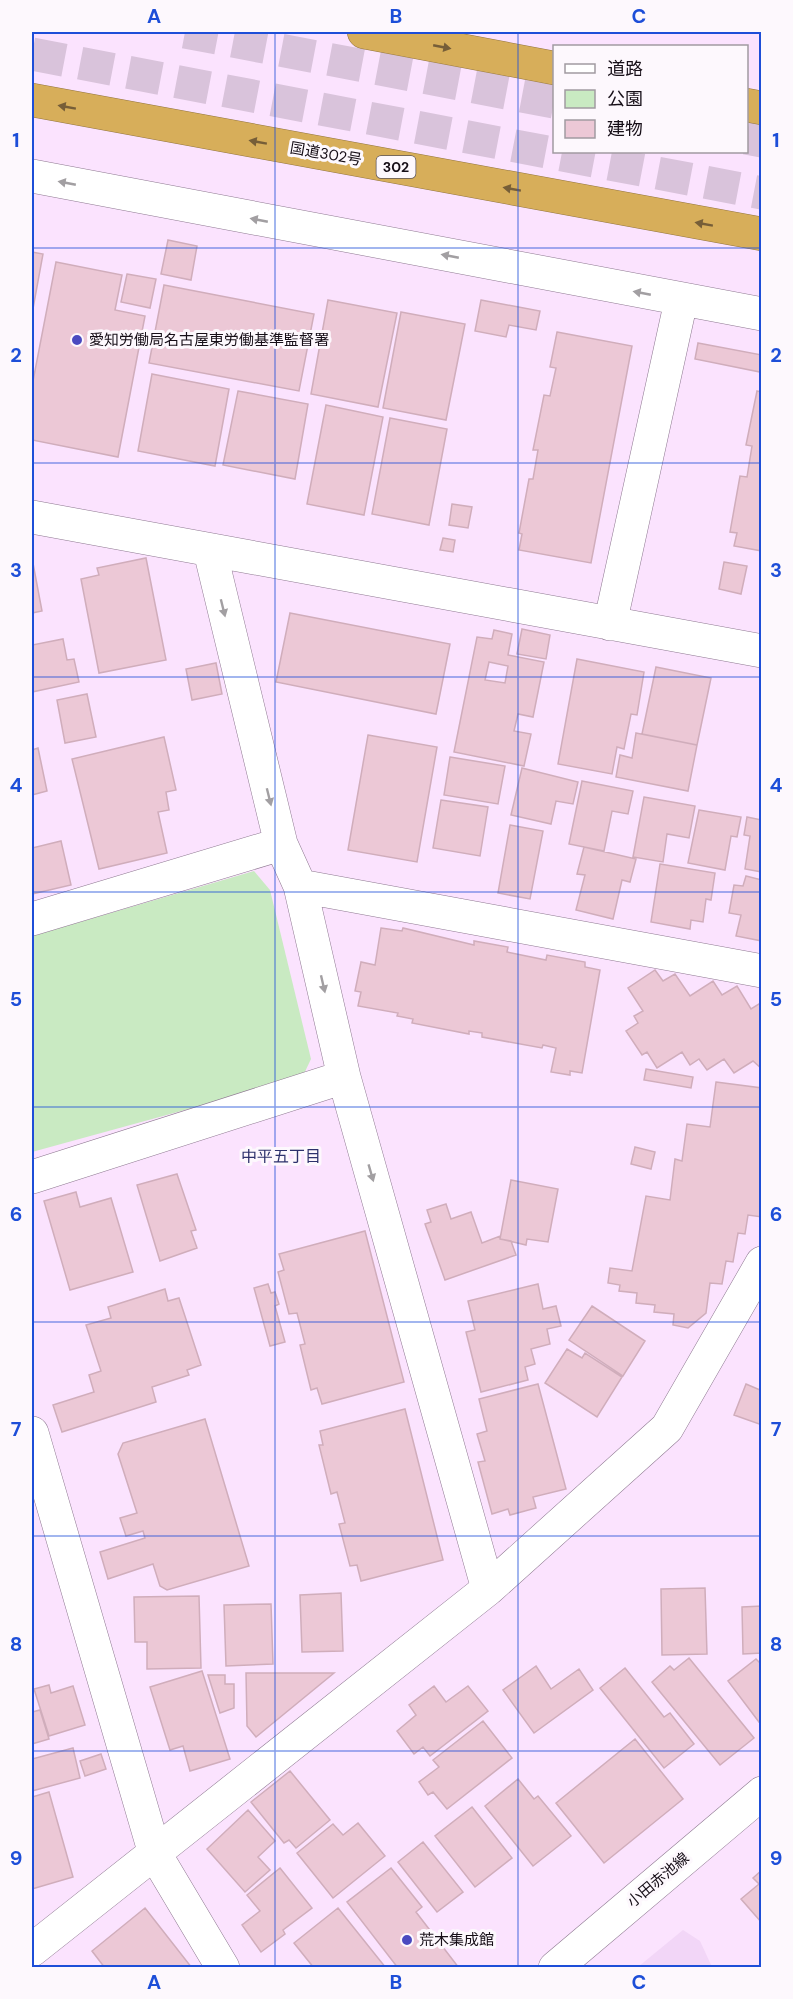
<svg xmlns="http://www.w3.org/2000/svg" width="793" height="1999" font-family="'DM Sans','Noto Sans JP',sans-serif">
<style>
.built{fill:#f2d6f7}
.green{fill:#c9eac2}
.building{fill:#ecc8d6;stroke:#d0adbb;stroke-width:1.5;fill-rule:evenodd}
.lines{fill:none;stroke-linecap:round;stroke-linejoin:round}
.highway-tunnel{stroke:#d9c3db;stroke-width:33;stroke-dasharray:33 16;stroke-linecap:butt}
.minor-casing{stroke:#8e7991;stroke-width:34}
.highway-casing{stroke:#937643;stroke-width:34}
.minor{stroke:#fff;stroke-width:33}
.highway{stroke:#d7ae5a;stroke-width:33}
.oneway{fill:#765e38}
.oneway2{fill:#a29fa2}
.grid{fill:none;stroke:#1d4ed8;stroke-width:1.5;stroke-opacity:0.55}
.poi-dot{fill:#4a4ac0;stroke:#fdf8fd;stroke-width:2}
.labels{text-anchor:middle;stroke-width:6;stroke-linejoin:round;paint-order:stroke}
.shield{fill:#fdf8fd;stroke:#5b545c;stroke-width:1.5}
.shield-label{font-size:14px;font-weight:bold;fill:#160e17}
.street-label{font-size:15px;fill:#160e17;stroke:#fdf8fd}
.poi-label{font-size:15px;fill:#160e17;stroke:#fdf8fd;text-anchor:start}
.neighbourhood-label{font-size:16px;fill:#2d316c;stroke:#fdf8fd}
.neatline{fill:none;stroke:#1d4ed8;stroke-width:2}
.grid-label{font-size:20px;text-anchor:middle;font-weight:bold;fill:#1d4ed8}
</style>
<rect width="100%" height="100%" fill="#fbe3fe"/>
<!-- built -->
<path class="built" d="M683,1930l17,11 12,26h-74z"/>
<!-- green -->
<path class="green" d="M254,871l16,19 41,169 -9,19 -270,74v-216z"/>
<!-- building -->
<path class="building" d="M168,240l29,6 -6,34 -30,-6z
M32,252l11,2 -11,60z
M56,262l66,13 -7,35 30,6 -27,141 -86,-17v-54z
M127,274l29,5 -6,29 -29,-6z
M164,285l150,29 -15,77 -150,-28z
M328,300l69,13 -19,94 -67,-13z
M481,300l59,11 -4,19 -27,-5 -3,12 -31,-6z
M401,312l64,12 -19,96 -63,-12z
M557,332l75,14 -41,217 -72,-13 3,-16 -3,-1 10,-54h4l5,-29h-5l11,-55 6,1 6,-28 -6,-1z
M698,343l64,12 -2,17 -65,-13z
M152,374l77,15 -14,77 -77,-15z
M238,391l70,13 -13,75 -72,-14z
M757,391l5,1v159l-28,-5 3,-13 -7,-1 10,-56 7,1 5,-31 -6,-1z
M326,405l57,12 -19,98 -57,-11z
M390,418l57,11 -18,96 -57,-11z
M452,504l20,3 -4,21 -19,-3z
M443,538l12,2 -2,12 -13,-2z
M32,558l10,53 -10,2z
M146,558l20,102 -67,13 -18,-94 18,-4 -2,-7z
M724,562l23,4 -6,28 -22,-5z
M290,613l160,31 -14,70 -160,-32z
M522,629l28,6 -4,24 -29,-5z
M494,630l18,4 -4,21 36,7 -11,55 -15,-3 -4,17 17,3 -7,32 -70,-14 23,-115 15,2zM489,662l19,4 -3,17 -20,-3z
M63,639l4,21 7,-1 5,23 -47,10v-47z
M577,659l67,13 -7,43 -6,-1 -7,35 -7,-2 -5,27 -54,-10z
M216,663l6,31 -30,6 -6,-31z
M656,667l55,11 -14,67 -55,-11z
M87,694l9,43 -31,6 -8,-43z
M636,733l61,12 -9,46 -72,-14 4,-22 12,3z
M368,735l69,12 -20,115 -69,-12z
M164,737l12,53 -10,2 3,18 -11,2 9,41 -68,16 -27,-110z
M38,748l9,43 -15,4v-45z
M450,757l55,9 -7,38 -54,-9z
M522,768l56,14 -5,22 -17,-3 -5,23 -40,-9z
M582,781l51,10 -5,23 -16,-3 -8,40 -35,-7z
M644,797l51,9 -6,32 -22,-4 -4,28 -30,-5z
M441,800l47,7 -8,49 -47,-8z
M699,810l42,7 -4,20 -6,-1 -6,34 -37,-7z
M747,817l15,3v52l-17,-3 5,-33 -6,-1z
M510,825l33,6 -13,68 -32,-6z
M61,841l10,44 -39,9v-46z
M584,847l52,12 -6,23 -8,-2 -9,39 -37,-9 9,-35 -8,-1z
M660,864l55,9 -4,27 -5,-1 -3,23 -12,-2 -1,9 -39,-7z
M746,876l16,4v61l-26,-5 5,-21 -12,-2 5,-28 9,1z
M381,928l21,3 1,-3 71,17v-4l34,6 -1,5 39,8 1,-5 38,7v5l15,3 -18,103 -12,-2v4l-19,-3 5,-24 -13,-3 -1,3 -60,-11v-4l-13,-2v3l-57,-11 1,-4 -16,-3 1,-3 -40,-7 3,-14 -6,-1 6,-29 14,3z
M655,970l8,11 12,-7 15,22 23,-15 9,14 15,-9 14,23 11,-7v67l-9,-8 -19,12 -10,-14 -17,11 -8,-11 -9,6 -8,-13 -25,16 -10,-16 -5,3 -16,-24 12,-8 -4,-7 9,-5 -15,-23z
M646,1069l47,8 -2,11 -47,-8z
M716,1082l46,6v129l-14,-2 -3,19 -7,-1 -5,29 -7,-1 -4,23 -12,-1 -4,30 -18,15 -15,-3 1,-11 -20,-2 1,-7 -19,-2 1,-10 -18,-2 1,-6 -12,-2 2,-15 22,3 14,-75 24,4 5,-41 7,2 5,-37 23,3z
M635,1147l20,5 -4,17 -20,-5z
M177,1174l19,56 -5,1 6,17 -37,13 -23,-76z
M511,1180l47,9 -10,53 -21,-3 -1,6 -26,-6z
M76,1192l4,15 31,-9 22,74 -63,18 -26,-89z
M446,1204l5,15 20,-7 11,31 18,-7v3l11,2 5,14 -71,25 -20,-56 6,-2 -4,-12z
M365,1231l39,151 -82,22 -5,-16 -6,2 -11,-45 5,-1 -8,-31 -8,1 -11,-42 6,-2 -5,-16z
M268,1284l3,9 4,-1 4,12 -4,2 10,36 -15,4 -16,-58z
M538,1284l5,25 13,-3 5,20 -14,3 3,15 -19,5 4,15 -10,3 3,13 -47,12 -15,-60 9,-2 -7,-29z
M165,1289l3,12 11,-3 22,67 -14,5 2,5 -37,12 4,15 -94,30 -9,-27 41,-13 -5,-17 12,-4 -15,-46 25,-7 -3,-11z
M592,1306l53,35 -22,35 -54,-36z
M567,1349l15,9 3,-5 37,24 -25,40 -52,-34z
M538,1384l28,105 -33,8 3,11 -26,7 -2,-6 -16,5 -14,-52 7,-1 -8,-27 10,-3 -8,-32z
M746,1384l14,6 2,-5v40l-28,-10z
M405,1409l38,151 -82,21 -4,-16 -7,1 -11,-42 6,-1 -8,-31 -6,2 -12,-49h4l-3,-14z
M205,1419l44,147 -82,24 -7,-4 -7,-22 -45,15 -8,-27 45,-14 -2,-7 -17,5 -6,-18 17,-5 -19,-59 5,-11z
M705,1588l2,66 -45,1 -1,-66z
M341,1593l2,58 -41,1 -2,-57z
M199,1596l2,72 -54,1v-27h-12l-1,-45z
M271,1604l2,60 -47,2 -2,-61z
M762,1606v47l-19,1 -1,-47z
M689,1658l65,80 -34,27 -68,-83 18,-16 4,4z
M756,1659l6,6v56l-3,1 -31,-41z
M536,1666l15,23 28,-20 14,21 -59,43 -31,-43z
M625,1668l39,49 6,-4 24,31 -30,24 -64,-80z
M202,1671l28,88 -40,12 -7,-25 -13,4 -20,-63z
M246,1673h88l-78,64 -9,-11z
M208,1675h17v9h9v24l-14,5z
M49,1685l2,8 22,-7 12,39 -36,11 -15,-47z
M434,1686l12,16 22,-16 20,25 -58,45 -7,-9 -9,7 -17,-23 19,-16 -7,-10z
M40,1710l9,29 -17,5v-32z
M483,1721l29,37 -65,51 -14,-17 -5,3 -9,-13 20,-15 -6,-7z
M635,1739l48,60 -79,64 -48,-60z
M73,1748l7,30 -48,13v-32z
M101,1754l5,15 -21,7 -5,-15z
M290,1771l40,49 -34,28 -7,-8 -5,3 -33,-41z
M518,1779l16,20 4,-3 33,40 -38,30 -48,-60z
M49,1792l24,85 -41,12v-92z
M472,1807l40,51 -37,29 -40,-51z
M248,1810l27,31 -17,16 12,13 -25,22 -38,-43z
M358,1823l27,33 -52,42 -36,-45 36,-29 10,11z
M423,1842l40,50 -26,20 -39,-50z
M280,1868l32,40 -29,22 2,4 -24,18 -19,-27 18,-14 -13,-16z
M391,1868l31,39 -6,5 43,56h-61l-51,-66z
M762,1870v53l-21,-24 18,-15 -6,-6z
M145,1908l47,60h-87l-13,-17z
M338,1908l48,60h-72l-20,-25z"/>
<g class="lines">
<!-- highway-tunnel -->
<path class="highway-tunnel" d="M185,32l369,70
M32,54l730,139
M746,138l16,3"/>
<!-- minor casing -->
<g class="minor-casing">
<path id="minor" d="M32,176l730,138
M32,517l730,134
M210,551l71,293 19,42 44,191 144,512
M610,624l71,-323
M300,886l462,85
M32,919l249,-75
M32,1177l312,-100
M32,1433l123,421 68,114
M32,1950l456,-361 179,-161 95,-165
M555,1968l207,-175"/>
</g>
<!-- highway casing -->
<g class="highway-casing">
<path id="highway" d="M364,32l190,36
M32,100l730,134
M746,105l16,3"/>
</g>
<!-- minor -->
<use href="#minor" class="minor"/>
<!-- highway -->
<use href="#highway" class="highway"/>
</g>
<!-- one-way arrows -->
<defs><path id="oneway-solid" d="M-6-.8H1V-3.2L6.5 0L1 3.2V.8H-6Z" transform="scale(1.5)"/></defs>
<g class="oneway">
<use href="#oneway-solid" transform="translate(442 47) rotate(11)"/>
<use href="#oneway-solid" transform="translate(67 107) rotate(-170)"/>
<use href="#oneway-solid" transform="translate(258 142) rotate(-170)"/>
<use href="#oneway-solid" transform="translate(512 189) rotate(-170)"/>
<use href="#oneway-solid" transform="translate(704 224) rotate(-170)"/>
</g>
<g class="oneway2">
<use href="#oneway-solid" transform="translate(67 183) rotate(-169)"/>
<use href="#oneway-solid" transform="translate(259 220) rotate(-169)"/>
<use href="#oneway-solid" transform="translate(450 256) rotate(-169)"/>
<use href="#oneway-solid" transform="translate(642 293) rotate(-169)"/>
<use href="#oneway-solid" transform="translate(223 608) rotate(76)"/>
<use href="#oneway-solid" transform="translate(269 797) rotate(76)"/>
<use href="#oneway-solid" transform="translate(323 984) rotate(77)"/>
<use href="#oneway-solid" transform="translate(371 1173) rotate(74)"/>
</g>
<!-- grid -->
<path class="grid" d="M275,32v1936M518,32v1936M32,248h730M32,463h730M32,677h730M32,892h730M32,1107h730M32,1322h730M32,1536h730M32,1751h730"/>
<!-- markers -->
<g class="poi-dot">
<circle cx="77" cy="340" r="6"/>
<circle cx="407" cy="1940" r="6"/>
</g>
<g class="labels">
<!-- shield labels -->
<rect class="shield" x="376.5" y="156" width="39" height="22" rx="4.5"/>
<g class="shield-label">
<text x="396" y="172">302</text>
</g>
<!-- street labels -->
<g class="street-label">
<text transform="translate(326 154) rotate(10)" y="5">国道302号</text>
<text transform="translate(658 1880) rotate(-40)" y="5">小田赤池線</text>
</g>
<!-- poi labels -->
<g class="poi-label">
<text x="89" y="345">愛知労働局名古屋東労働基準監督署</text>
<text x="419" y="1945">荒木集成館</text>
</g>
<!-- neighbourhood labels -->
<g class="neighbourhood-label">
<text x="281" y="1162">中平五丁目</text>
</g>
</g>
<!-- border -->
<rect width="793" height="1999" fill="none" stroke="#fdf8fd" stroke-width="66"/>
<!-- legend -->
<rect x="553" y="45" width="195" height="108" fill="#fdf8fd" stroke="#a19aa1" stroke-width="1.5"/>
<rect x="565" y="64" width="30" height="9" fill="#ffffff" stroke="#a19aa1" stroke-width="1.5"/>
<text x="607" y="75" font-size="18" fill="#160e17">道路</text>
<rect x="565" y="90" width="30" height="18" fill="#c9eac2" stroke="#a19aa1" stroke-width="1.5"/>
<text x="607" y="105" font-size="18" fill="#160e17">公園</text>
<rect x="565" y="120" width="30" height="18" fill="#ecc8d6" stroke="#a19aa1" stroke-width="1.5"/>
<text x="607" y="135" font-size="18" fill="#160e17">建物</text>
<rect x="33" y="33" width="727" height="1933" class="neatline"/>
<g class="grid-label">
<text x="154" y="23">A</text>
<text x="396" y="23">B</text>
<text x="639" y="23">C</text>
<text x="16" y="147">1</text>
<text x="776" y="147">1</text>
<text x="16" y="362">2</text>
<text x="776" y="362">2</text>
<text x="16" y="577">3</text>
<text x="776" y="577">3</text>
<text x="16" y="792">4</text>
<text x="776" y="792">4</text>
<text x="16" y="1006">5</text>
<text x="776" y="1006">5</text>
<text x="16" y="1221">6</text>
<text x="776" y="1221">6</text>
<text x="16" y="1436">7</text>
<text x="776" y="1436">7</text>
<text x="16" y="1651">8</text>
<text x="776" y="1651">8</text>
<text x="16" y="1865">9</text>
<text x="776" y="1865">9</text>
<text x="154" y="1989">A</text>
<text x="396" y="1989">B</text>
<text x="639" y="1989">C</text>
</g>
</svg>
